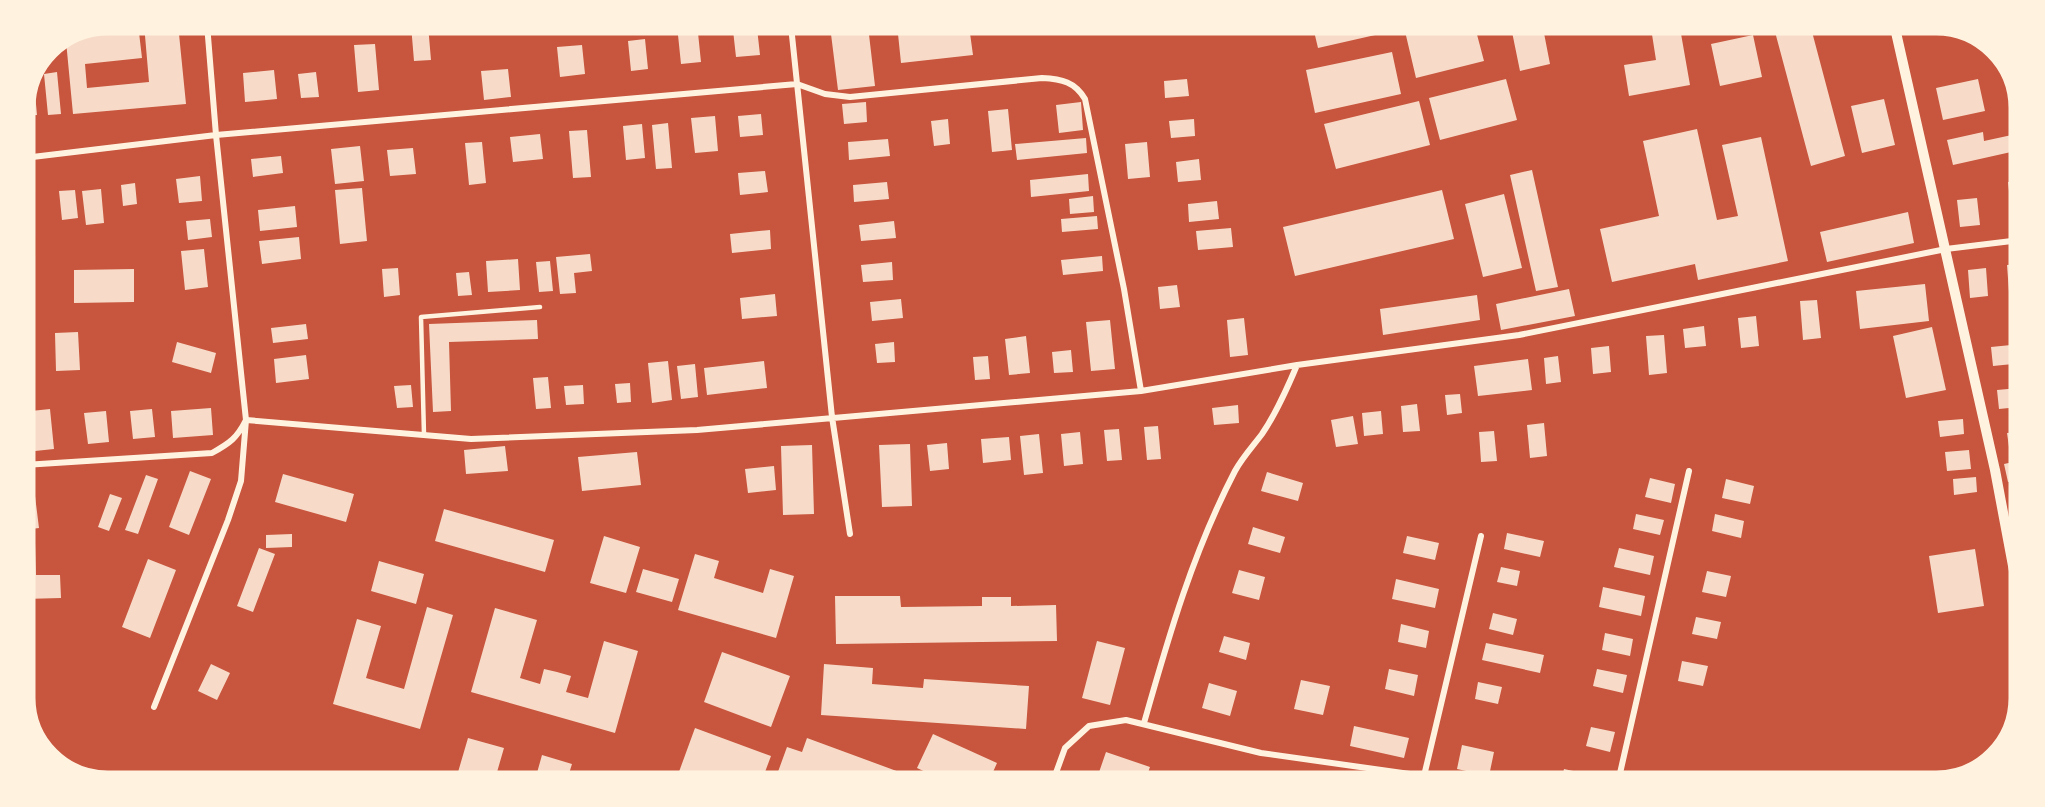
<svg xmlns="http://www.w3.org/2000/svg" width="2045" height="807" font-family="'PT Sans Narrow',sans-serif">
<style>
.building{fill:#f7dbc8}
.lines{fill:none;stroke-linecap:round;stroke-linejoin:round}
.service{stroke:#fff3e0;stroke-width:4.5}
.minor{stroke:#fff3e0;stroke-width:6}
.tertiary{stroke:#fff3e0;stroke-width:10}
.rim{fill:none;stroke:#fff3e0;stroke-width:3}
</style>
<rect width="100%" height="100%" fill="#c8553d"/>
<!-- building -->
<path class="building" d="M108,24h30l4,34 -57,6 2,24 62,-6 -5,-58h34l8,80 -113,10 -7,-73z
M411,25h17l3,35 -17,1z
M830,26h38l7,60 -37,4z
M969,26l4,29 -72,8 -3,-29z
M1313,27h70l1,6 -66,15z
M1404,27h71l9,34 -68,17z
M1511,27l32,1 7,36 -30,7z
M757,28l3,27 -24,2 -3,-27z
M1651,28h29l10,57 -61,11 -5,-31 32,-5z
M1774,28h37l34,128 -34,10z
M1910,28l32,1 1,3 -33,3z
M698,33l3,29 -20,2 -3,-29z
M1753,35l9,42 -42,9 -9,-42z
M645,39l3,30 -17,2 -3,-30z
M375,44l4,46 -21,2 -4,-47z
M582,45l3,29 -25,3 -3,-30z
M1994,50l9,7 3,6 -7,2z
M1392,52l9,42 -86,19 -9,-43z
M508,69l3,28 -27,3 -3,-29z
M274,70l3,29 -32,3 -2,-29z
M57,72l4,42 -13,1 -4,-41z
M316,72l3,25 -18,1 -3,-24z
M1187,79l2,17 -24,2 -1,-17z
M1506,79l11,41 -77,20 -11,-42z
M1978,79l7,32 -42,9 -7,-32z
M34,82l3,33 -13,1v-13z
M1884,99l11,46 -33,8 -11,-47z
M1419,101l11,44 -94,24 -12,-45z
M866,102l1,20 -23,2 -2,-20z
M1081,102l2,28 -24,3 -3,-28z
M1008,109l4,41 -20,2 -4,-41z
M761,114l2,21 -23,2 -2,-21z
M715,116l3,35 -23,2 -4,-35z
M948,119l2,25 -16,2 -3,-25z
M1194,119l1,17 -24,2 -2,-17z
M668,123l4,45 -16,1 -4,-44z
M642,124l3,34 -19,2 -3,-34z
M1697,129l20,91 21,-4 -16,-71 39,-8 27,124 -90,19 -3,-16 -83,18 -12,-53 59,-13 -16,-75z
M587,130l4,47 -18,1 -4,-47z
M1983,132l1,9 37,-8 -1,17 -67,15 -6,-25z
M540,134l3,25 -30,3 -3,-25z
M1086,138l1,15 -70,7 -2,-16z
M888,139l2,17 -41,4 -1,-18z
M482,142l4,41 -17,2 -4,-42z
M1147,142l3,35 -22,2 -3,-35z
M360,146l4,35 -29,3 -4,-35z
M413,148l3,26 -26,2 -3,-26z
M281,156l2,17 -30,4 -2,-18z
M1199,159l2,21 -23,2 -2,-20z
M1532,170l26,117 -22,4 -26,-116z
M765,171l3,21 -28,3 -2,-22z
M1088,174l1,17 -58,6 -1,-17z
M200,176l2,25 -23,2 -3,-24z
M2020,181v36l-8,1 -4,-36z
M887,182l2,17 -35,3 -1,-17z
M135,183l2,21 -14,2 -2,-21z
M362,188l5,53 -27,3 -5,-54z
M101,189l3,34 -18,2 -4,-34z
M75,190l3,28 -16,2 -3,-29z
M1442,190l12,49 -159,37 -12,-49z
M1504,194l18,74 -39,9 -18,-73z
M1093,196l1,16 -24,2 -1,-15z
M1977,198l3,27 -20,2 -3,-27z
M1217,201l2,18 -30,3 -1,-18z
M295,206l2,21 -37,4 -2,-21z
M1908,212l6,31 -87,19 -7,-30z
M1097,216l1,13 -36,3 -1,-13z
M210,219l2,18 -24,3 -2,-19z
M894,221l2,17 -35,3 -2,-16z
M1231,228l2,19 -35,3 -2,-19z
M770,230l1,19 -39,4 -2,-19z
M299,237l2,22 -39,5 -3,-23z
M204,249l4,38 -23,3 -4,-39z
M590,254l2,17 -18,2 2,20 -16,1 -4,-37z
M1102,256l1,15 -40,4 -2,-15z
M518,259l2,31 -32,2 -2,-31z
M550,261l3,30 -14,1 -3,-30z
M892,262l1,18 -30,2 -2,-17z
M2020,264l-1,27 -10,1 -2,-27z
M398,268l2,27 -16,2 -2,-28z
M1986,268l2,28 -18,2 -2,-28z
M134,269v33l-60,1v-33z
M469,272l3,23 -14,1 -2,-23z
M1925,284l4,37 -69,8 -4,-38z
M1177,285l3,22 -20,2 -2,-22z
M1569,289l6,27 -74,14 -5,-26z
M775,294l2,22 -35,3 -2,-21z
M1477,295l3,25 -97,15 -3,-26z
M901,299l2,19 -31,3 -2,-19z
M1817,300l4,38 -18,2 -3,-39z
M1756,316l3,30 -18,2 -3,-30z
M1244,318l4,37 -18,2 -3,-37z
M537,320l1,19 -89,3 2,69 -18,1 -4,-88z
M1110,320l5,49 -24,2 -5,-49z
M306,324l2,15 -35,4 -2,-15z
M1704,326l2,20 -21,2 -2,-19z
M1932,327l14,63 -40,8 -13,-62z
M78,332l2,38 -24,1 -1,-38z
M1664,335l3,38 -18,2 -3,-39z
M1026,336l4,37 -21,2 -4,-36z
M177,342l39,11 -5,20 -39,-11z
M894,342l1,20 -18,1 -2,-19z
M2011,345l2,19 -20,2 -2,-19z
M1609,346l2,26 -18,2 -2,-26z
M1071,350l2,22 -19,1 -2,-21z
M306,355l3,24 -33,4 -2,-24z
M988,356l2,23 -15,1 -2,-23z
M1558,356l3,26 -15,2 -2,-26z
M1528,359l4,31 -54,6 -4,-30z
M668,361l4,39 -20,3 -4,-40z
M764,361l3,27 -60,7 -3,-27z
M695,364l3,33 -17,2 -4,-33z
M548,377l3,31 -15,1 -3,-31z
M630,383l1,19 -14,1 -2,-19z
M411,385l2,22 -16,1 -3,-22z
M583,385l1,19 -18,1 -2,-19z
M2019,388v19l-20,2 -2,-19z
M1460,394l2,19 -15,2 -2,-20z
M1417,404l3,27 -17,1 -2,-26z
M1238,405l1,18 -25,2 -2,-17z
M211,408l2,27 -40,3 -2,-27z
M50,409l4,40 -19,2 -4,-40z
M152,409l3,28 -22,2 -3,-28z
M106,411l3,31 -21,2 -4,-31z
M1381,411l2,23 -19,2 -2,-23z
M1353,416l5,28 -22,3 -5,-27z
M1963,419l1,15 -24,3 -2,-16z
M1544,423l3,33 -17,2 -3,-33z
M1158,426l3,33 -14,1 -3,-33z
M1119,429l3,31 -15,1 -3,-31z
M1494,431l3,30 -16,1 -2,-30z
M1080,432l3,32 -19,2 -3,-32z
M2018,432v14l-9,1 -2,-14z
M1039,434l4,39 -19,2 -4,-39z
M1009,437l2,23 -28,3 -2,-24z
M947,443l2,26 -19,2 -3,-26z
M910,444l2,62 -30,1 -3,-62z
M812,445l2,69 -31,1 -2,-69z
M505,446l3,25 -42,3 -2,-24z
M1969,450l2,19 -24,2 -2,-19z
M637,452l4,33 -59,6 -4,-34z
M2018,461v19l-10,2 -4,-18z
M774,466l2,24 -28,3 -3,-24z
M190,471l21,8 -22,56 -20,-8z
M1267,472l36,11 -5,18 -37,-10z
M283,474l71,20 -8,28 -71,-20z
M146,475l12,4 -20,55 -13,-4z
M1976,477l1,15 -23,3 -1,-16z
M1650,478l25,6 -4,19 -26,-6z
M1726,479l28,7 -4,18 -28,-6z
M2018,484v19h-1l-4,-18z
M110,494l12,4 -13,33 -11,-4z
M35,496l4,32 -15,2v-33z
M444,509l110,31 -9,32 -110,-31z
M1636,514l28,6 -4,15 -27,-6z
M1715,514l29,7 -3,17 -29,-7z
M1253,527l32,10 -5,16 -32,-9z
M1507,533l37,8 -4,16 -36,-8z
M292,534v13l-26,1v-13z
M604,536l36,11 -14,46 -36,-10z
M1407,536l32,7 -4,17 -32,-7z
M24,542h11l1,33h24l1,23 -37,1z
M259,548l16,6 -22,58 -16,-6z
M1619,548l35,8 -4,19 -36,-8z
M1975,549l9,57 -46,7 -9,-57z
M695,554l24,7 -5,17 49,15 7,-24 24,7 -18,62 -98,-28z
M148,559l28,11 -26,68 -28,-11z
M379,561l45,13 -8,30 -45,-13z
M1501,567l19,4 -3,15 -20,-4z
M643,569l36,10 -7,23 -36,-10z
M1239,570l26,7 -6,23 -27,-7z
M1707,571l24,5 -5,21 -24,-5z
M1396,579l43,10 -4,19 -43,-9z
M1603,587l42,9 -4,20 -42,-9z
M835,596h65l1,11 81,-1v-9h29v9l45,-1 1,36 -221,3z
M427,607l26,8 -33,114 -87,-25 24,-85 24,7 -15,52 38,11z
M495,608l42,12 -17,58 20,6 4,-15 13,3 14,4 -5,16 22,6 16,-57 34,10 -23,82 -144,-41z
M1493,613l24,6 -4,16 -24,-6z
M1696,617l25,5 -4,17 -25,-5z
M1401,624l28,7 -3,17 -28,-6z
M1605,633l28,6 -3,17 -28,-6z
M1224,636l26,7 -4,17 -27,-8z
M1097,641l28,7 -15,57 -28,-7z
M1486,643l58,12 -4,18 -58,-13z
M722,652l68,24 -19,51 -67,-25z
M1682,661l26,5 -5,20 -25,-5z
M211,664l19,9 -13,27 -19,-9z
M824,664l49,4 -1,16 51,4 1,-9 105,7 -3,43 -205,-14z
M1389,669l29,6 -4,21 -29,-7z
M1597,669l30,6 -4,18 -30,-7z
M1301,680l29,6 -7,29 -29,-6z
M1478,682l24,5 -4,17 -23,-5z
M1209,683l28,8 -7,25 -28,-8z
M1354,726l55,12 -5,20 -54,-12z
M1591,727l24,5 -5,20 -24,-6z
M695,728l76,28 -9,24h-19l-6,-2 -1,2h-60z
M933,734l64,29 -8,18h-44l-28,-13z
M468,738l36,10 -9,31h-39z
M807,738l95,35 -3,7h-124l12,-33 15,5z
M1462,745l32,7 -5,24 -32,-7z
M1106,752l44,15 -5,14h-49z
M542,755l30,9 -5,16h-32z
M1564,769l41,9 -1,4h-43z
M1244,771l45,9 -1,1h-47z
M1658,773l39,8v1h-41z"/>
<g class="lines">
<!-- service -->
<path class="service" d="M424,435l-3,-118 119,-10"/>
<!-- minor -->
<path class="minor" d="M791,26l41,391 18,117
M24,158l192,-23 581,-51 28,10 25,3 192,-19c20,1 33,4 43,21l39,190 17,102
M24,465l188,-12c18,-10 25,-15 34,-33l225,19 226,-9 444,-39 156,-26 222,-30 427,-86 74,-9
M154,707l74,-187 13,-39 5,-61 -30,-285 -9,-111
M1144,723c25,-88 49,-171 91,-252 7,-13 18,-25 27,-37 15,-22 25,-45 35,-69
M1053,781l12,-33 24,-22 37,-6 135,33 163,23 57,-240
M1424,782v-6l24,6
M1618,782l71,-311"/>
<!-- tertiary -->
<path class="tertiary" d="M1895,28l100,442 22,117"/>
</g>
<!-- crop -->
<path d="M0 0H2045V807H0ZM108 34H1936A74 74 0 0 1 2010 108V698A74 74 0 0 1 1936 772H108A74 74 0 0 1 34 698V108A74 74 0 0 1 108 34Z" fill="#fff3e0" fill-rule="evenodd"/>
<path class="rim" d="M108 34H1936A74 74 0 0 1 2010 108V698A74 74 0 0 1 1936 772H108A74 74 0 0 1 34 698V108A74 74 0 0 1 108 34Z"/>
</svg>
